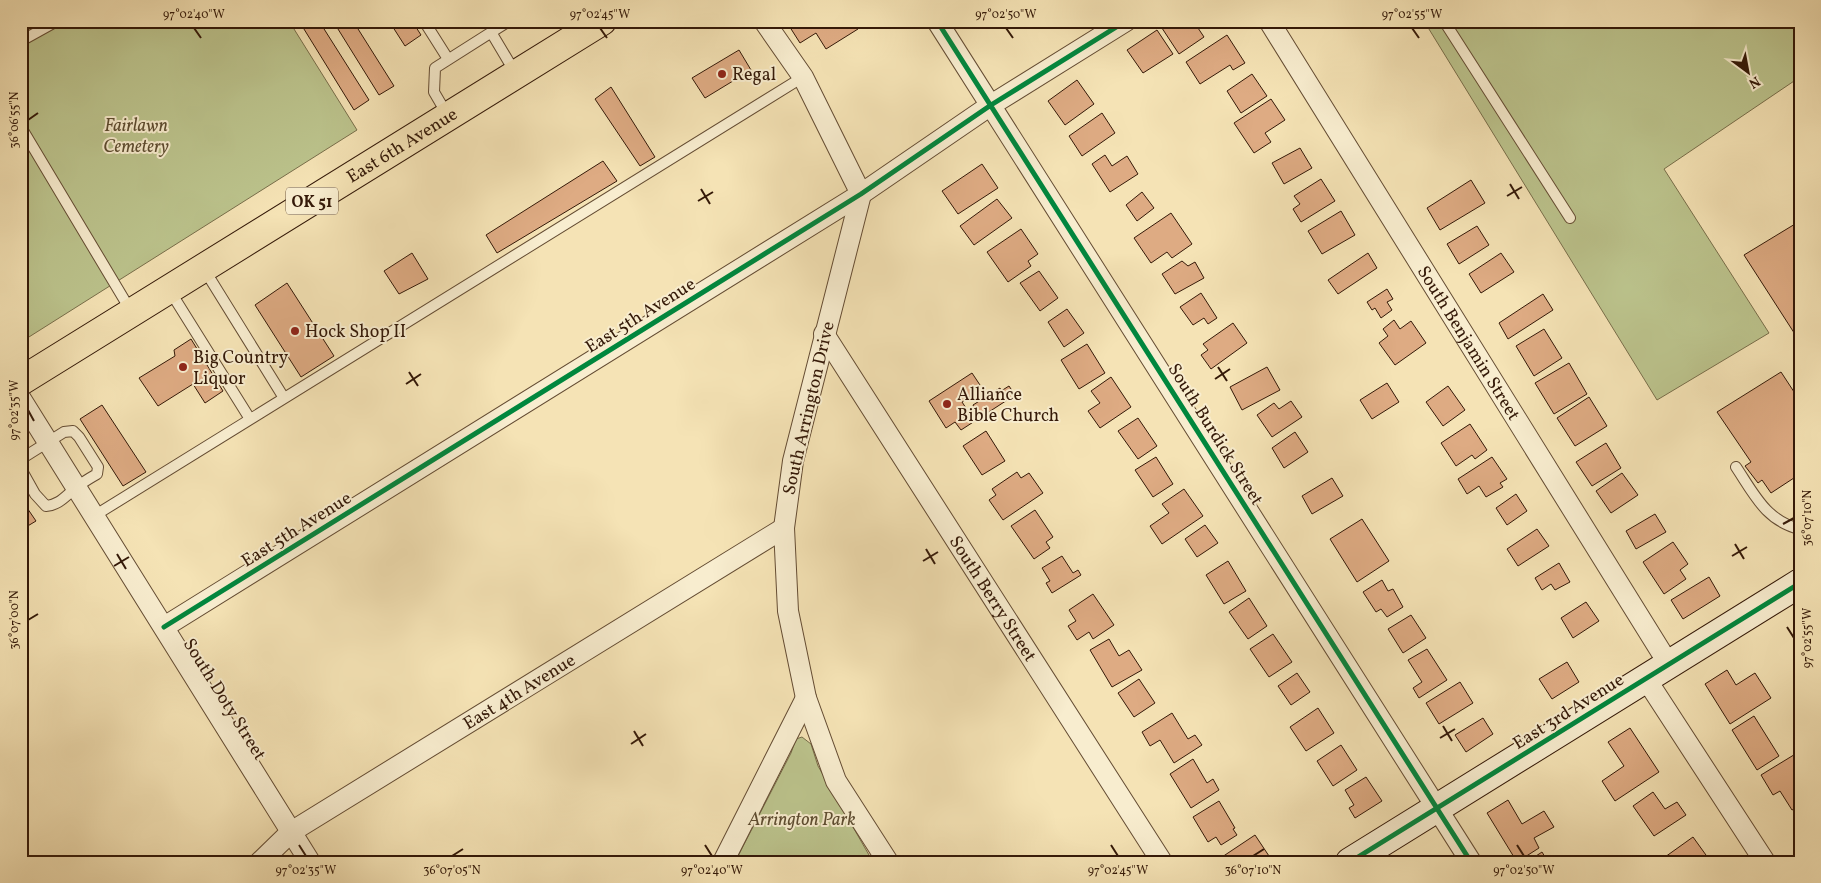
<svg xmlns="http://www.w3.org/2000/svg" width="1821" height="883" font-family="Vollkorn,serif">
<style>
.green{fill:#bcc48d;stroke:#786e4a}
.building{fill:#deab83;stroke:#341908}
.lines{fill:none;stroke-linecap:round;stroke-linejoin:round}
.lane-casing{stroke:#644c33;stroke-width:12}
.street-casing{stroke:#644c33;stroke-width:22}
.secondary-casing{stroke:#341908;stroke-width:30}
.primary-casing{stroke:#341908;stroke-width:30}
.lane{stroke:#f8edcf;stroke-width:10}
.street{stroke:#f8edcf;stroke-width:20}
.secondary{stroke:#f8edcf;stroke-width:28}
.primary{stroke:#f5e3b5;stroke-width:28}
.cycleway-casing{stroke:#f8edcf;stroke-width:8}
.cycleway{stroke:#00873e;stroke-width:5}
.ticks{fill:none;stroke:#341908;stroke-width:2}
.poi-dot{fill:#8f2418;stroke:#f8edcf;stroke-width:2}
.labels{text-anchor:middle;stroke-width:4;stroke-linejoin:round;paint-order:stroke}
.shield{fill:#f8edcf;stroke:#6f5944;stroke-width:1}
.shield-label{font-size:16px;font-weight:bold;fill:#341908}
.poi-label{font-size:18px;fill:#341908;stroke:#f8edcf;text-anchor:start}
.park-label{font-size:18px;font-style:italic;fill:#5d4c30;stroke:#f8edcf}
.street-label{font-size:18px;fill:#341908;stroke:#f8edcf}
.neatline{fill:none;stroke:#341908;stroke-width:2}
.ticks-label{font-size:12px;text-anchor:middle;fill:#341908}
</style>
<rect width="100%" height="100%" fill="#f5e3b5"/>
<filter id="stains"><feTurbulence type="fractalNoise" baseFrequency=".004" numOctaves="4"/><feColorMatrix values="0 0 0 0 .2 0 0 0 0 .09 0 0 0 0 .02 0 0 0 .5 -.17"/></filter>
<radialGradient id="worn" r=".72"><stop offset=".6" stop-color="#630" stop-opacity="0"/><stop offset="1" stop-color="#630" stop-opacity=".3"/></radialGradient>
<!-- green -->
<path class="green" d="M21,21h268l68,109 -336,212z
M1424,21h367l9,14v42l-136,92 105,164 -112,67z
M802,737l9,7 7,22 55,96h-138l56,-109 5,-14z"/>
<!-- building -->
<path class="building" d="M299,21h20l50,79 -15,10z
M333,21h20l41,65 -15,9z
M389,21h23l9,14 -16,11z
M786,21h68l4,8 -32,20 -10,-16 -16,10z
M1180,21l4,7 10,-6 10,15 -25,17 -21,-32z
M1157,30l16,24 -30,19 -16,-23z
M1227,35l18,28 -12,7 -3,-5 -30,19 -14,-22z
M739,50l12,20 -46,28 -13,-20z
M1252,74l15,22 -26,17 -14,-22z
M1077,80l17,24 -29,21 -17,-24z
M611,87l44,70 -15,9 -45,-67z
M1271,99l14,21 -20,13 6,9 -17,11 -20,-30z
M1102,113l13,20 -33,23 -13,-20z
M1300,148l12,20 -28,16 -12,-21z
M1105,155l7,11 15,-10 11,18 -28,18 -18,-28z
M603,161l14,20 -120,72 -11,-18z
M982,164l16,24 -40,26 -16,-23z
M1321,179l14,22 -34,21 -8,-13 7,-5 -6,-8z
M1471,180l14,23 -45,27 -13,-22z
M1142,192l12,16 -17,13 -11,-16z
M997,199l15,19 -38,27 -14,-19z
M1341,211l14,24 -33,19 -14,-23z
M1171,213l21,31 -20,14 -5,-6 -16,11 -17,-25z
M1800,221v121l-56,-87z
M1477,226l12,19 -30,19 -12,-20z
M1021,229l17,25 -10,7 3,5 -23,16 -21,-30z
M412,253l16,26 -29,15 -15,-23z
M1368,253l9,15 -39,26 -10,-14z
M1501,253l13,19 -33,21 -12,-19z
M1182,261l6,5 7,-4 9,16 -29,16 -13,-20z
M1039,271l19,27 -18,13 -20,-28z
M287,283l47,73 -33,21 -46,-72z
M1387,289l6,10 -6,3 5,8 -11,8 -6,-10 -3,2 -5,-8z
M1201,293l16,25 -9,6 -4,-6 -11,7 -13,-18z
M1543,294l10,16 -45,29 -9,-16z
M1067,309l17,24 -20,14 -16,-25z
M1394,320l6,9 11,-8 15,22 -31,22 -16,-22 9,-7 -5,-7z
M1233,323l14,20 -36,26 -10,-14 7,-5 -5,-6z
M1544,329l18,29 -28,18 -18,-30z
M191,339l32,52 -18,12 -12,-19 -35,22 -19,-28 36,-22 -1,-6z
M1087,344l18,29 -26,16 -18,-29z
M1569,363l18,31 -33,20 -19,-31z
M1267,367l13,23 -38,20 -12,-23z
M1781,372l19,29v73l-29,19 -9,-13 -4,3 -13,-17 6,-4 -34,-50z
M972,373l8,12 -3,2 2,4 -17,11 6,9 -6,4 2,3 11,-8 -2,-5 27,-17 1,3 8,-5 6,9 -54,35 -6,-8 -9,6 -17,-27z
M1111,377l20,30 -31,21 -12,-17 12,-8 -9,-12z
M1387,383l12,19 -27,17 -12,-19z
M1448,386l17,24 -22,16 -17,-24z
M1589,397l18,29 -32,20 -18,-28z
M1291,401l11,16 -30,20 -15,-22 17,-12 5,6z
M102,405l44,67 -23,14 -43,-67z
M1138,418l19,28 -19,13 -20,-28z
M1470,424l17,26 -12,9 -3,-4 -16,11 -15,-23z
M986,431l19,30 -23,14 -19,-29z
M1295,432l13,20 -24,16 -12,-20z
M1606,443l15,25 -29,18 -16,-24z
M1156,457l17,27 -20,13 -18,-27z
M1492,457l15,22 -7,4 3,4 -17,10 -7,-11 -12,8 -9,-15z
M1017,472l4,6 8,-5 14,20 -40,27 -14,-20 7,-5 -4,-6z
M1622,473l16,22 -27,18 -15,-22z
M1332,478l11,18 -31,18 -10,-18z
M1184,489l19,27 -41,28 -12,-18 19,-13 -7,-9z
M1516,494l11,17 -20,14 -11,-17z
M21,499l15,22 -15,9z
M1035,510l18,27 -7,5 4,6 -16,11 -23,-33z
M1655,514l11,18 -30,17 -10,-18z
M1362,519l27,42 -32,21 -27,-43z
M1205,525l13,18 -21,14 -12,-18z
M1537,529l12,17 -31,20 -11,-17z
M1673,542l15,22 -8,6 6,9 -22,15 -21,-32z
M1062,556l11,17 5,-3 3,5 -29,18 -6,-10 4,-2 -8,-13z
M1228,561l18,30 -22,13 -18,-29z
M1559,563l11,19 -15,8 -4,-6 -9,6 -7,-12z
M1709,577l11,19 -37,23 -12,-19z
M1382,580l6,11 5,-2 10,18 -16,10 -6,-8 -5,3 -13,-20z
M1093,594l21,31 -21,14 -4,-7 -12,8 -9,-14 8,-5 -7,-11z
M1249,598l18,28 -19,13 -19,-27z
M1586,602l13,19 -26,17 -12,-20z
M1411,615l15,23 -23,15 -15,-24z
M1273,634l19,28 -23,15 -19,-28z
M1109,639l10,17 10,-6 13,20 -30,17 -22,-37z
M1427,649l20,31 -28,18 -6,-10 9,-6 -14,-22z
M1567,662l12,20 -27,17 -13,-20z
M1727,670l9,15 19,-12 16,25 -41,26 -25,-40z
M1297,673l13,19 -19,13 -13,-19z
M1139,679l16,24 -21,14 -16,-24z
M1460,682l13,21 -34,21 -13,-21z
M1318,708l16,25 -28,18 -16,-24z
M1172,713l16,26 7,-4 7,10 -28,18 -14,-23 -10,6 -8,-14z
M1754,716l25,40 -22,14 -25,-40z
M1483,718l10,16 -27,18 -11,-17z
M1630,728l29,44 -44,29 -13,-20 22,-15 -16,-24z
M1341,745l16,25 -24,16 -16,-25z
M1797,753l3,4v49l-8,4 -12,-19 -7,4 -12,-20z
M1193,759l14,24 6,-4 6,11 -28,18 -21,-34z
M1366,777l16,24 -27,17 -6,-10 5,-3 -9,-15z
M1653,792l12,17 12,-7 9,13 -32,21 -21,-30z
M1508,800l14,24 22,-13 10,16 -20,11 5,10 -22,14 -30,-49z
M1219,801l16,27 -2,1 4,6 -16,10 -5,-8 -8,5 -15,-25z
M1255,835l18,27h-47l-4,-5z
M1693,837l18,25h-43l-3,-5z
M1542,852l6,10h-21z"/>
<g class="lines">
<!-- lane casing -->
<g class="lane-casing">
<path id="lane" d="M424,21l24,38
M1444,21l126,197
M491,32l25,42
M21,41l36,-20
M448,116l-14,-24 1,-24 74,-47
M21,127l110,184
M204,269l80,129
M170,291l80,128
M21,459l43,-27 9,-1 6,6 19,30 -1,7c-7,4 -14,8 -20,13 -11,8 -17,18 -31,19l-11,-12 -14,-25
M1736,467c18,27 30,54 64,62
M94,516l709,-439"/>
</g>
<!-- street casing -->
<g class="street-casing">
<g id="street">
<path d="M764,21l39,56 58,117 -68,267 -9,67 4,83 18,87 30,83 52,81"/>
<path d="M937,21l534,841"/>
<path id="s1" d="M1269,21l399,642"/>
<path id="s2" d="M824,334l338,528"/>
<path d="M21,399l289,463"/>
<path d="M164,627l697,-433 130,-89 135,-84"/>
<path d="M1646,679l119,183"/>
<path id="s3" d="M260,862l31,-30 493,-304"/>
<path d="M723,862l83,-164"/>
</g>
</g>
<!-- secondary casing -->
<g class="secondary-casing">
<path id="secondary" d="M1350,862l450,-279"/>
</g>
<!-- primary casing -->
<g class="primary-casing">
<g id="primary">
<path id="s4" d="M21,381l581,-360"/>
</g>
</g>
<!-- lane -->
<use href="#lane" class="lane"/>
<!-- street -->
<use href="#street" class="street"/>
<!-- secondary -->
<use href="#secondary" class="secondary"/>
<!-- primary -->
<use href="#primary" class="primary"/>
<!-- cycleway casing -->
<g class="cycleway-casing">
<path id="cycleway" d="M937,21l534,841
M164,627l697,-433 130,-89 135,-84
M1350,862l450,-279"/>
</g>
<!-- cycleway -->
<use href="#cycleway" class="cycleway"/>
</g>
<!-- ticks -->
<path class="ticks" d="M194,28l7,10M600,28l7,10M1006,28l7,10M1412,28l7,10M28,120l10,-7M1510,184l9,15M701,189l9,15M1507,196l15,-9M698,201l15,-9M1218,367l9,14M409,372l9,14M1215,379l15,-10M406,384l15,-10M28,410l6,11M1783,524l11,-6M1735,544l9,15M926,549l9,15M117,554l9,15M1732,556l15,-9M923,561l15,-9M114,566l15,-9M28,620l10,-6M1787,627l7,11M1443,726l9,15M634,731l9,15M1440,738l15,-9M631,744l15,-10M299,845l7,11M705,845l7,11M1111,845l7,11M1517,845l7,11M452,856l11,-7M1253,856l11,-7"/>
<!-- markers -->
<g class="poi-dot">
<circle cx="722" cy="74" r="5"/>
<circle cx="295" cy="331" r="5"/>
<circle cx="183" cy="367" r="5"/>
<circle cx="947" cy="404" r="5"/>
</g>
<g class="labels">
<!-- shield labels -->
<rect class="shield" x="286" y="187.5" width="52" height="27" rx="4"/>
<g class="shield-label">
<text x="312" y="207">OK 51</text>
</g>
<!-- poi labels -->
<g class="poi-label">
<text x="732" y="80">Regal</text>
<text x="305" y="337">Hock Shop II</text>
<text x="193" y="363">Big Country<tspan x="193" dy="21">Liquor</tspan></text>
<text x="957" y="400">Alliance<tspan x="957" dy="21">Bible Church</tspan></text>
</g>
<!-- park labels -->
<g class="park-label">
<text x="136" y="131">Fairlawn<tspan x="136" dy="21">Cemetery</tspan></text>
<text x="802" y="825">Arrington Park</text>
</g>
<!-- street labels -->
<g class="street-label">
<text dy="6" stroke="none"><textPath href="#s4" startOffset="448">East 6th Avenue</textPath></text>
<text transform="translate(640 315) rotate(-32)" y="6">East 5th Avenue</text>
<text dy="6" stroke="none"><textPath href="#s1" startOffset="379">South Benjamin Street</textPath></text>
<text transform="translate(808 408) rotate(-77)" y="6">South Arrington Drive</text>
<text transform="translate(1216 434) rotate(58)" y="6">South Burdick Street</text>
<text transform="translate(296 529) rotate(-32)" y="6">East 5th Avenue</text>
<text dy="6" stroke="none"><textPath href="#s2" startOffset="314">South Berry Street</textPath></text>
<text dy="6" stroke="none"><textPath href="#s3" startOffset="311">East 4th Avenue</textPath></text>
<text transform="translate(225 699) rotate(58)" y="6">South Doty Street</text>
<text transform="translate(1568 711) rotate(-32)" y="6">East 3rd Avenue</text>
</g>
</g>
<!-- margin -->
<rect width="1821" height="883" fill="none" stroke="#f5e3b5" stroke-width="55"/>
<!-- north arrow -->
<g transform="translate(1748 72) rotate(148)" stroke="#f8edcf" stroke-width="4" paint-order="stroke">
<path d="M0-4L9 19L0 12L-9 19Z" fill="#341908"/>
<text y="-8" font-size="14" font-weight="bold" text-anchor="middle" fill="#341908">N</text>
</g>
<rect x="28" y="28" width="1766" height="828" class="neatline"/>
<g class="ticks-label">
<text x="194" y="18">97°02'40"W</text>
<text x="600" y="18">97°02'45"W</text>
<text x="1006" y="18">97°02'50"W</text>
<text x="1412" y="18">97°02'55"W</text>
<text transform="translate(14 120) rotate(-90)" y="4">36°06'55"N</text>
<text transform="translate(14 410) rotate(-90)" y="4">97°02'35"W</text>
<text transform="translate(1807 518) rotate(-90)" y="4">36°07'10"N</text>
<text transform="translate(14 620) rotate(-90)" y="4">36°07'00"N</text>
<text transform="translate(1807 638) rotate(-90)" y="4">97°02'55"W</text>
<text x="306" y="874">97°02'35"W</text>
<text x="452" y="874">36°07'05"N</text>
<text x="712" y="874">97°02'40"W</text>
<text x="1118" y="874">97°02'45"W</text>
<text x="1253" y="874">36°07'10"N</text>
<text x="1524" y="874">97°02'50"W</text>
</g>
<rect width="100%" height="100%" filter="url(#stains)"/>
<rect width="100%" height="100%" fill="url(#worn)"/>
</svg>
